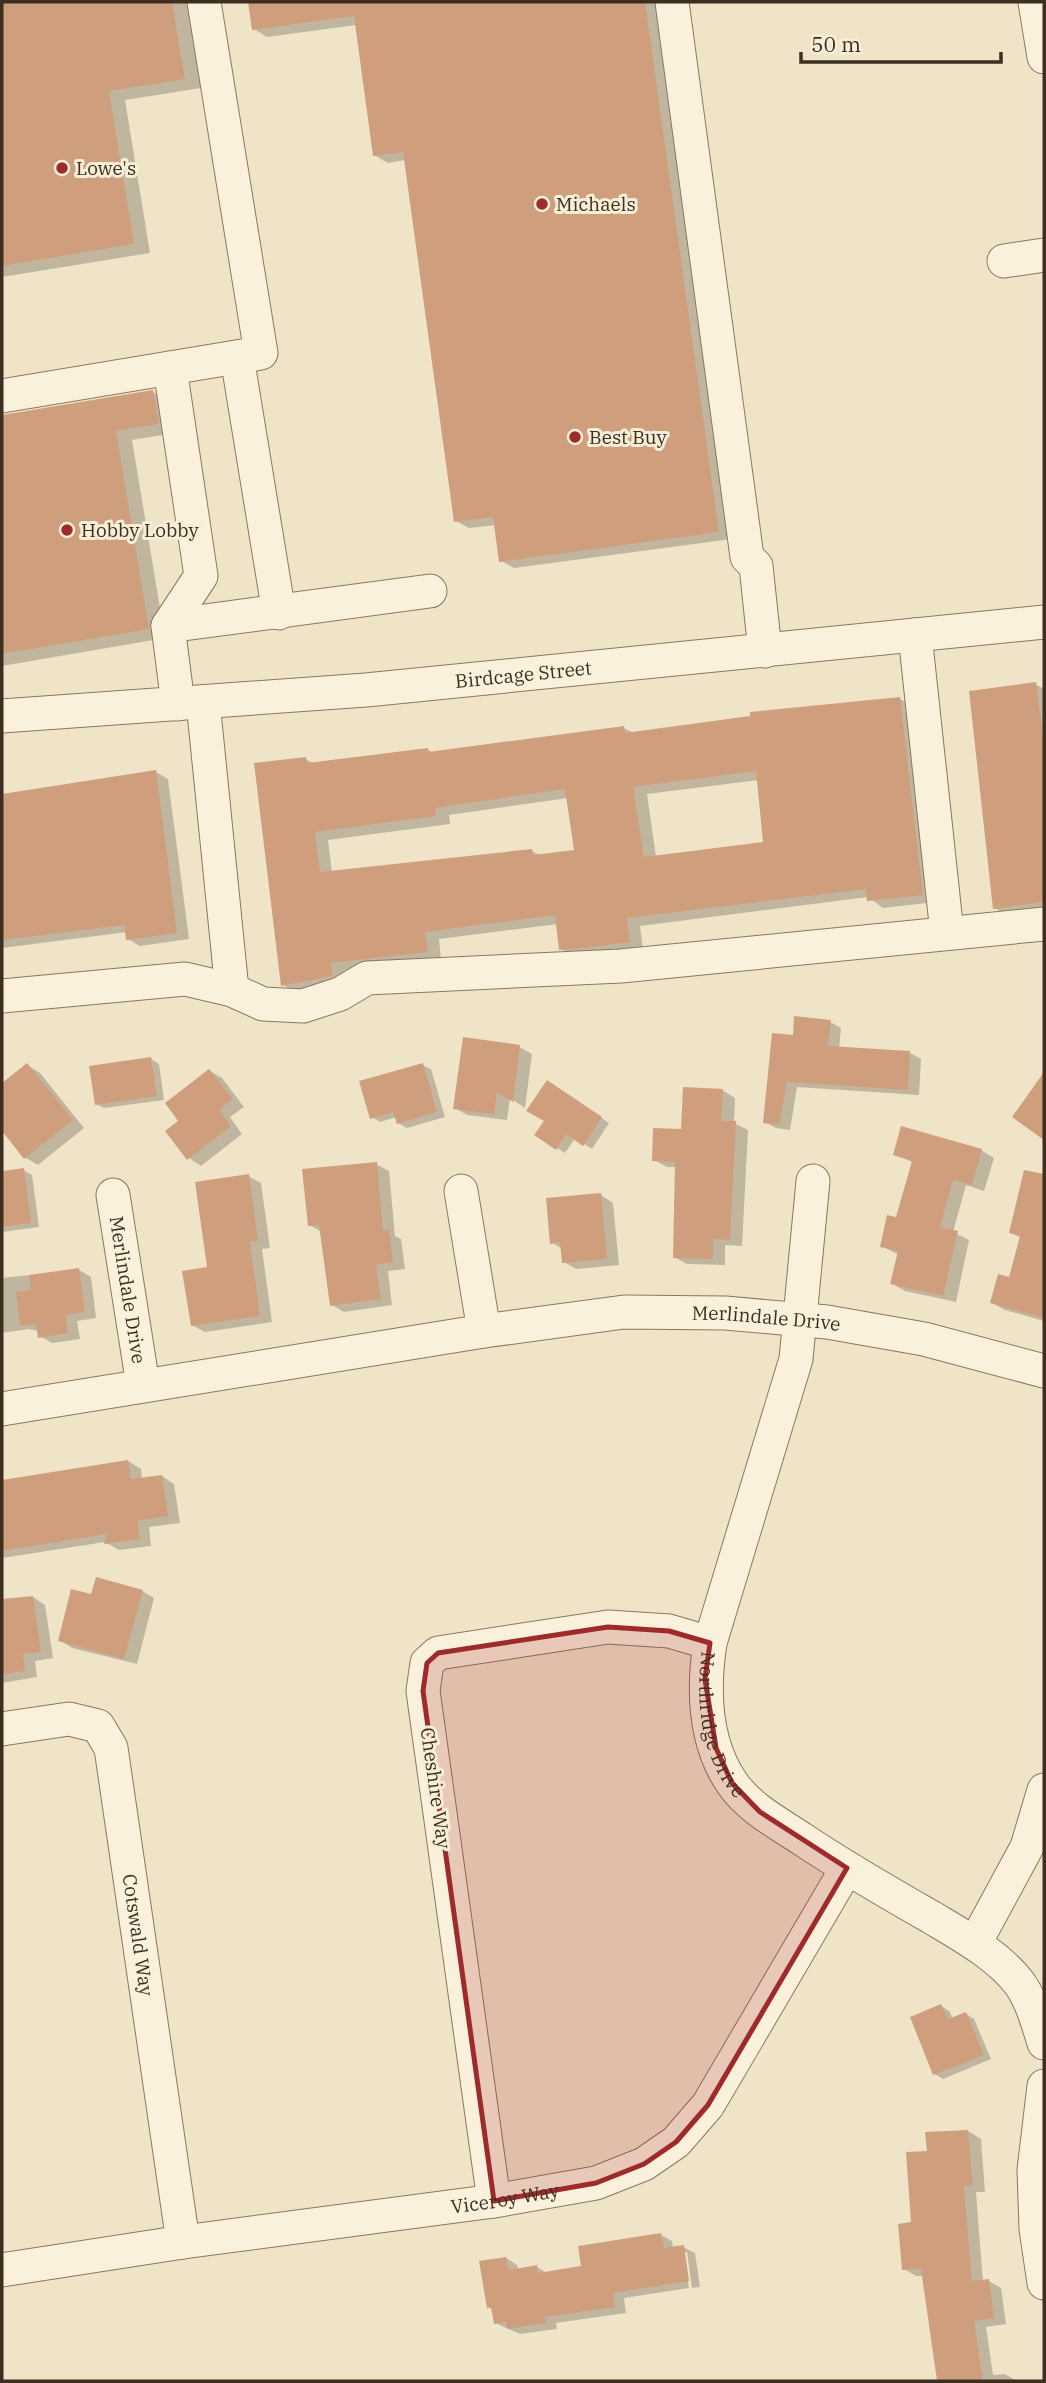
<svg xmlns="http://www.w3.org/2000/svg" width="1046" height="2383" font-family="'IBM Plex Serif',serif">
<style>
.shadow{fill:#0003;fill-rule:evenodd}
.building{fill:#cf9f7d;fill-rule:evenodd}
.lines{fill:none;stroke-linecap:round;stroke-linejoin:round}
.minor-casing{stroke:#8d765c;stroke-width:35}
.minor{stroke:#faf1dc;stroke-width:33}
.marked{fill:#9e2a2b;fill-opacity:0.2;stroke:#9e2a2b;stroke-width:5;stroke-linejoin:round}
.poi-dot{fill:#9e2a2b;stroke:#f7eed8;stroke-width:2.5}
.labels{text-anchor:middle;stroke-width:6;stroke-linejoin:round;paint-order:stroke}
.poi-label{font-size:19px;fill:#3d2e20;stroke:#f7eed8;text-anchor:start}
.street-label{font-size:19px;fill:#3d2e20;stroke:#f7eed8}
</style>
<rect width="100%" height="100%" fill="#f0e4c8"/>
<!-- shadow -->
<path class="shadow" d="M2,2h185l14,86 -76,12 25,153 -148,24z
M250,2h407l75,537 -218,29 -13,-7 -5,-36 -27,3 -13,-7 -51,-361 -17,3 -14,-8 -18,-130 -89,12 -13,-8z
M153,392l16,10 6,31 -43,7 33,198 -163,28v-250z
M1035,684l9,5v222l-36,5 -13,-8z
M900,699l14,8 22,195 -53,6 -15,-11 -228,29 3,24 -68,7 -14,-8 -3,-25 -119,15 2,21 -97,11 2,13 -49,9 -14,-8 22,-226 10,5 112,-15 6,4 191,-25 9,5zM759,780l6,64 -109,13 -9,-63zM568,798l8,54 -35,4 -9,-5 -200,21 -4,-32 122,-16 -1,-9z
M156,772l12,7 21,160 -49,7 -12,-7 -1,-7 -125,16v-153z
M830,1022l11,6 -2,21 71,4 11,6 -2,36 -122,-8 -7,43 -14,-2 -11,-6 29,-85z
M519,1047l13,7 -7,54 -15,-10 -3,22 -40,-5 -12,-7z
M151,1059l8,5 5,36 -60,8 -8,-4z
M27,1065l13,8 44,55 -46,37 -12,-7 -24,-30v-42z
M422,1065l9,4 14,48 -38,11 -9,-5 -1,-6 -17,5 -8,-5z
M210,1071l12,7 22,29 -14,10 12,17 -41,32 -12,-8 -9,-37z
M555,1087l54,36 -17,26 -17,-11 -10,15 -8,-5 -11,-28z
M722,1090l13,8 -1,25 14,7 -6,116 -17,-1v20l-38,-1 -13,-7 2,-90h-9l-13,-7z
M981,1150l13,8 -10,33 -18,-6 -13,47 16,8 -13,62 -51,-11 -13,-7 7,-29 -17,-9 15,-27 17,-56 -19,-9z
M376,1164l13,7 6,65 6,3 4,30 -17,2 4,34 -48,7 -12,-7 -10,-73 -13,-7z
M23,1170l9,5 7,52 -37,5v-59z
M1026,1172l18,4v145l-39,-11 -13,-7 19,-24 10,-41 -10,-6z
M248,1176l13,7 9,65 -8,1 10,73 -67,10 -13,-7 17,-57z
M601,1195l12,8 6,62 -43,4 -12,-7 -2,-13 -11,-7z
M79,1270l12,7 5,41 -19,3 3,18 -28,4 -12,-7 -1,-5 -10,-2 -27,4v-55z
M128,1461l13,8 1,10 20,-3 12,8 6,39 -31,4 2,19 -32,4 -14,-8 -103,16v-77z
M142,1591l12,7 -17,66 -65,-16 -12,-8 32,-43z
M33,1597l12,8 8,53 -18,3 2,16 -35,6v-81z
M941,2006l8,5 4,8 13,-5 8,5 17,40 -48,20 -8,-5 -23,-56z
M968,2131l13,8 4,53h-9l7,90 6,-1 12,7 5,36 -20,3 7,48 12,-1 12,7h-79l-14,-105h-8l-12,-7 24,-117z
M661,2235l11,6 1,7 10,-1 12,6 5,34 -8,1 -5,-36h-4l6,36 -65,10 2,15 -70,10 1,6 -37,5 -25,-11 -1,-13 -6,-3 18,-49 11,7 1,5 19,-3 10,6 36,-6z"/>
<!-- building -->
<path class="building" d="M2,2h170l13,77 -76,12 25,153 -132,22z
M248,2h397l74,530 -220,30 -6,-45 -39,5 -51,-370 -30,4 -19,-140 -102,14z
M153,390l6,34 -43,7 33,198 -147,25v-239z
M1036,682l8,64v156l-51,7 -24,-218z
M900,697l23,198 -56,6 -1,-12 -239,29 3,24 -54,7 -17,1 -4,-35 -130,17 3,20 -97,11 1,13 -51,10 -27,-223 52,-6 1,6 121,-15v4l196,-26 1,7 125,-17v-4zM756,771l7,71 -119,15 -11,-70zM565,789l9,61 -41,5 -1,-6 -212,23 -5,-40 121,-16 -1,-8z
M156,770l21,163 -51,7 -2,-15 -122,15v-146z
M794,1016l37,4 -3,26 82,5 -2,39 -121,-8 -8,43 -16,-2 9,-90 21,2z
M463,1037l57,8 -7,57 -16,-10 -3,22 -41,-5z
M151,1057l6,39 -62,9 -6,-39z
M27,1063l46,57 -49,39 -22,-28v-48z
M423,1063l14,49 -40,12 -4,-12 -23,7 -11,-38z
M209,1069l24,30 -14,11 12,16 -44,34 -22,-29 13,-10 -13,-18z
M1044,1072v68l-32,-23z
M547,1080l55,37 -19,29 -17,-12 -10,16 -22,-15 10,-14 -18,-10z
M683,1087l40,2 -2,32h15l-6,119 -17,-1v20l-40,-1 2,-96 -23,-1 1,-33 28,1z
M901,1126l81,23 -10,36 -19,-5 -13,47 18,4 -15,65 -53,-12 8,-33 -18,-4 7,-32 9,2 16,-56 -19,-6z
M377,1162l6,69 6,-1 4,32 -17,3 5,34 -51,7 -11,-81 -11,1 -6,-57z
M24,1168l7,55 -29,4v-56z
M1024,1170l20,4v144l-54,-15 8,-29 11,3 11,-41 -11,-3z
M249,1174l9,67 -8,1 10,74 -69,10 -9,-55 25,-4 -12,-85z
M601,1193l6,66 -45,4 -2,-21 -10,2 -4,-46z
M79,1268l6,44 -19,3 2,18 -30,5 -2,-14 -16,2 -4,-34 15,-2 -2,-15z
M128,1460l3,19 31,-4 6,41 -31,5 3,18 -36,5 3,-10 -105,17v-71z
M96,1577l47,13 -19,69 -66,-18 13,-52 20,5z
M33,1596l8,56 -18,2 2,17 -23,3v-75z
M941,2004l7,15 18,-7 18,43 -51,20 -23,-58z
M968,2130l5,55 -9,1 8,95 17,-2 5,39 -20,3 9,60h-46l-16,-112 -19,1 -4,-46 13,-2 -5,-70 21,-1 -2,-19z
M661,2233l3,15 20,-3 5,36 -76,12 2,14 -70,10 1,6 -39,6 -1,-7 -12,2 -3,-17 -4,1 -8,-47 27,-4 3,13 28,-5 1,8 43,-7 -3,-20z"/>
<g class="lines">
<!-- minor casing -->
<g class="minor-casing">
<g id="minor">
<path d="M672,2l75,555 9,9 9,85"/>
<path d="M1035,2l9,55"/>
<path d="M1004,261l40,-6"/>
<path d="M237,357l42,256"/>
<path d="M170,368l31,208 -33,50 10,78"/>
<path d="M2,396l259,-43 -57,-351"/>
<path d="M168,626l262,-35"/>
<path d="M915,635l32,298"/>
<path d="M203,702l29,288"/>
<path id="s1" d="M2,716l364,-26 678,-68"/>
<path d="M2,996l183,-17 47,11 31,14 40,2 37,-12 27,-16 254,-12 423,-42"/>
<path id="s2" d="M813,1181l-17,178 -86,284c-7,46 -6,99 22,140 17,25 46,40 70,56 42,28 85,53 129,78 30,18 67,38 89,67 12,17 18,40 24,59"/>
<path d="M461,1191l23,140"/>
<path id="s3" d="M113,1195l30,190"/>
<path id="s4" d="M2,1409l482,-78 140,-19 101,1 102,9 97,17 120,32"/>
<path id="s5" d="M2,1729l67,-10 29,7 13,22 72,494"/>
<path d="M975,1943l52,-96 17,-57"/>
<path d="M1044,2086l-10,84 2,59 8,54"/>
<path d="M494,2201l-71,-510 4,-28 11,-10 170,-26 61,4 41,12"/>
<path id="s6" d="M2,2270l181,-28 311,-41 102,-18 48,-19 32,-22 32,-37 139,-237"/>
</g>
</g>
<!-- minor -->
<use href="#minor" class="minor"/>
</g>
<!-- marked area -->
<path class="marked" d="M608,1627l61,4 41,12 -5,36 11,69 16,35 28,29 87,56 -139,237 -32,37 -32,22 -48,19 -102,18 -71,-510 4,-28 11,-10z"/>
<!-- markers -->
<g class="poi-dot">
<circle cx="62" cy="168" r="7"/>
<circle cx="542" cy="204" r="7"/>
<circle cx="575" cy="437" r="7"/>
<circle cx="67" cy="530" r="7"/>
</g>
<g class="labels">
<!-- poi labels -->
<g class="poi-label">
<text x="76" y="175">Lowe's</text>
<text x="556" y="211">Michaels</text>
<text x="589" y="444">Best Buy</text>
<text x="81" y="537">Hobby Lobby</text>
</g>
<!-- street labels -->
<g class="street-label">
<text dy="7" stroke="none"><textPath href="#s1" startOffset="523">Birdcage Street</textPath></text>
<text dy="7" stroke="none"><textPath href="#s3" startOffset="96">Merlindale Drive</textPath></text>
<text dy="7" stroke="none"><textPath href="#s4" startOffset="772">Merlindale Drive</textPath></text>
<text dy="7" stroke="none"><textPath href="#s2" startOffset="560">Northridge Drive</textPath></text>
<text transform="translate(436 1788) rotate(82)" y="7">Cheshire Way</text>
<text dy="7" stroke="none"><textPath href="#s5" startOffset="312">Cotswald Way</textPath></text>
<text dy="7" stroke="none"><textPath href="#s6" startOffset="508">Viceroy Way</textPath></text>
</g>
</g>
<!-- border -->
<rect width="1046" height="2383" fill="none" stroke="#3d2e20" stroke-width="7"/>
<!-- scale -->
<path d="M801 52v10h200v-10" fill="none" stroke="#3d2e20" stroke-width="3.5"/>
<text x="811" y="52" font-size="21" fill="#3d2e20" stroke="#f7eed8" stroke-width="5" paint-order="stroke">50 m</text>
</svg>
